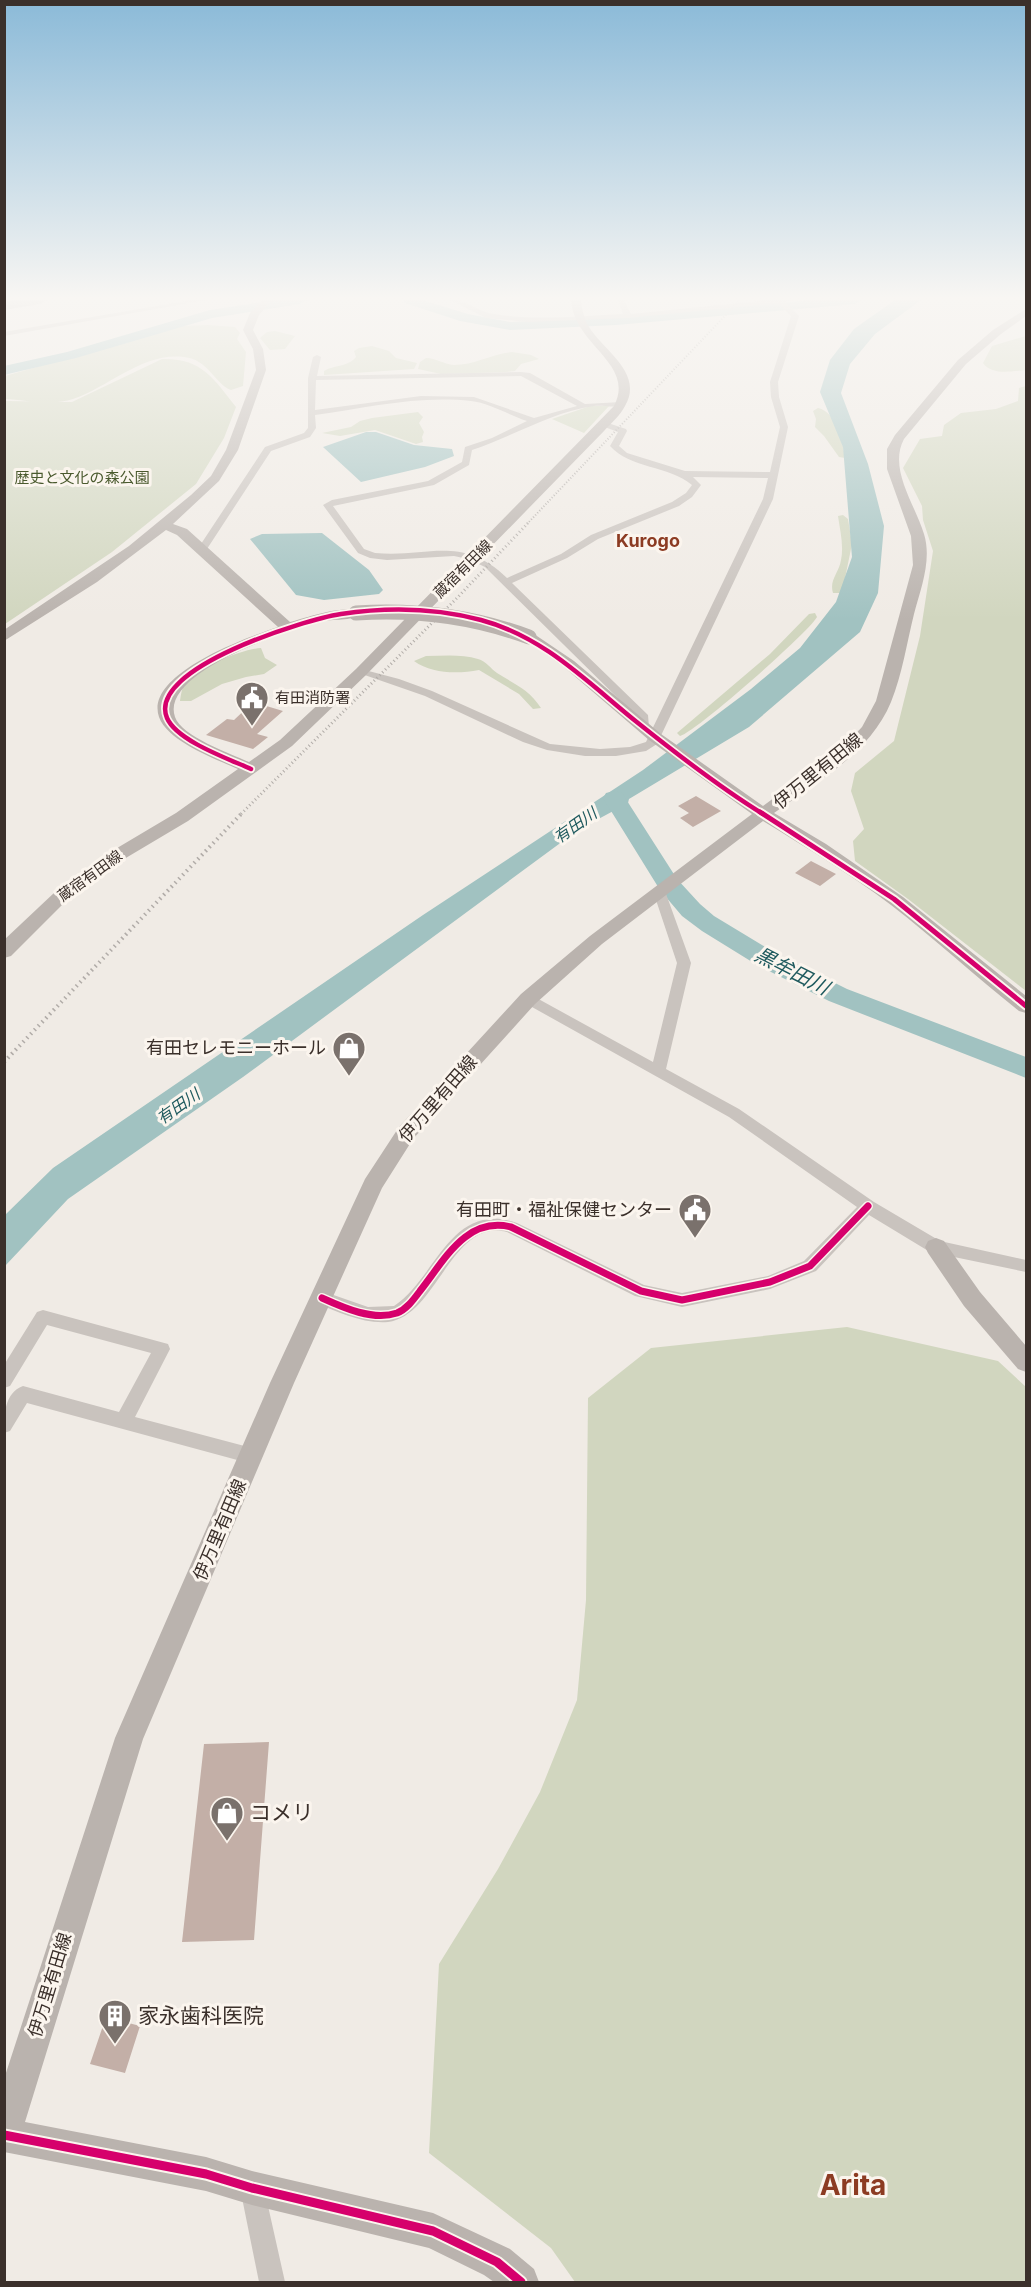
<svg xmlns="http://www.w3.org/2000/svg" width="1031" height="2287" font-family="Inter,'Noto Sans JP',sans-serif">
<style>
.green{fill:#d1d6bf}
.water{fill:#a1c2c1}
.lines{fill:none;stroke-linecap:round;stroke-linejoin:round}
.river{fill:#a1c2c1;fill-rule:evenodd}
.building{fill:#c3afa7}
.street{fill:#c9c3be;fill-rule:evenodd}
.secondary{fill:#bab3ae;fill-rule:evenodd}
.highway{fill:#afaaa4;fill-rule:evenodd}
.rail-far2{stroke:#b1aca8;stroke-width:2;stroke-dasharray:1 2;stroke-linecap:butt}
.rail-far1{stroke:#b1aca8;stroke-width:3;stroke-dasharray:1 3;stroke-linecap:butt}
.rail{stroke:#b1aca8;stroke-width:4;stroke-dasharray:1.5 4;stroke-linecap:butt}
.secondary-bridge{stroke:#bab3ae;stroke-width:15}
.cycleway-far3-casing{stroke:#fbf5ee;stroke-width:8}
.cycleway-far2-casing{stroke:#fbf5ee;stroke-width:9}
.cycleway-far1-casing{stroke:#fbf5ee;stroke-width:10}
.cycleway-casing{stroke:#fbf5ee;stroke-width:13}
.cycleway-far3{stroke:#d6006c;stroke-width:4.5}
.cycleway-far2{stroke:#d6006c;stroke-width:5}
.cycleway-far1{stroke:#d6006c;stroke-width:7}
.cycleway{stroke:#d6006c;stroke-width:9}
.labels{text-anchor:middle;stroke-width:6;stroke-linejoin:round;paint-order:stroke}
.far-park-label{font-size:15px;fill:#4a5a2e;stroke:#fbf5ee}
.far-street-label{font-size:15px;fill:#3b302b;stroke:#fbf5ee}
.far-poi-label{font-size:15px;fill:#3b302b;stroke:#fbf5ee;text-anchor:start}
.far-water-label{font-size:16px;font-style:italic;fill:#1f5a5e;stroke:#fbf5ee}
.far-quarter-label{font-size:18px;font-weight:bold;fill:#8c3b22;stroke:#fbf5ee}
.street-label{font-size:18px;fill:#3b302b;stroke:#fbf5ee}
.poi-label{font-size:18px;fill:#3b302b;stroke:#fbf5ee;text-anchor:end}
.water-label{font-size:20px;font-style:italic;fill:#1f5a5e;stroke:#fbf5ee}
.near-poi-label{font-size:21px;fill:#3b302b;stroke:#fbf5ee;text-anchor:start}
.near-district-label{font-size:28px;font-weight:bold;fill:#8c3b22;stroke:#fbf5ee}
</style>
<rect width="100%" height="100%" fill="#f0ebe5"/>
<!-- green -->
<path class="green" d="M208,325l27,2 5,6 -3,6 9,13 -3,34 -12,4c-16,-6 -23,-31 -47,-33 -41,-5 -75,30 -111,42 -20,7 -48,1 -68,0v-23l176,-50z
M275,331l20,5 -10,13 -15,1 -10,-12 7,-6z
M1026,336v34c-13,1 -34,6 -43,-7l9,-17z
M372,346l17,5 7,7 21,5 -3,6 -90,6v-4c10,-6 24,-4 32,-14l-2,-6 5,-3z
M512,352l19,3 8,4 -18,5 -6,7 -9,1 -65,2 -23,-5 2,-7 6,-4c10,0 17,6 28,7 20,0 38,-11 58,-13z
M162,359c40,-1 51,19 74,48l-12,31 -28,46 -84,68 -107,72v-223l67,1z
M1026,386v605l-118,-92 -53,-38 -2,-20 11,-12 -13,-38 4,-18 39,-32 26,-105 13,-85 -10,-31 -1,-14 -19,-38 17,-29 22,-3 2,-11 17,-12 35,-4 22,-8 1,-13z
M590,406h19l-25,27 -32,-14z
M818,408c19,4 25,34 27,50l-6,-1 -15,-21 -9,-9 1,-8 -3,-8z
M418,412l5,5 -4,6 5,9 -2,5 1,5 -7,2 -41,-14 -35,6 -18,-3 29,-6 9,-6 12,-3z
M843,515l5,4 4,25 -10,49h-9c-4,-13 6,-20 8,-33 3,-14 -1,-30 -3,-44z
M815,613l2,4c-7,14 -122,116 -137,119l-3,-3 93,-79 39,-40z
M261,648l4,10 12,7 -13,9 -18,3 -24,7 -31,17h-11c1,-7 2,-14 6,-19 11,-15 57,-33 75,-34z
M426,656c17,0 36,-2 52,3 8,2 13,10 19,14 17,11 32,16 44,35l-8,1 -14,-15 -40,-24c-21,4 -47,4 -65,-9z
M847,1327l151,34 28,26v895h-451l-24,-34 -122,-95 10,-189 59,-95 42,-77 37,-92 9,-100 2,-202 63,-50z"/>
<!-- water -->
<path class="water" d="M895,300h26l-46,34 -25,30 -9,29 27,71 16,62 -6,67 -18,39 -111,95 -120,72 -2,8 -10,2 -39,21 -335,247 -175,122 -63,67v-51l48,-47 370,-253 220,-145 108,-81 49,-41 36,-46 16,-45 -9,-110 -23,-55 10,-32 24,-31z
M366,432h10l38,13 38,4 2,7 -29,11 -64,15 -38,-35z
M322,533l47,37 14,20 -4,4 -55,6 -28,-5 -46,-56 12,-5z"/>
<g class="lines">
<!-- river -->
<path class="river" d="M276,300h31l-7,4 -88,14 -136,40 -72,17v-9l63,-14 143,-42z
M403,300h19l46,14 42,8 106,-5 197,-17h49l-7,4 -239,21 -106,5 -50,-9 -55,-18z
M614,791l8,2 55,86 23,25 14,12 61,37 72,36 179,68v21l-197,-77 -72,-36 -55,-34 -20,-15 -22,-26 -57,-92 3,-5z"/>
</g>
<!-- building -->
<path class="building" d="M253,702l30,9 -26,23 11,3 -15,12 -47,-14 21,-16 7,1z
M696,796l25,15 -28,16 -13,-9 9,-5 -11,-7z
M811,861l25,13 -16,12 -25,-13z
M269,1742l-15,198 -72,2 22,-198z
M106,2017l34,9 -15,47 -35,-9z"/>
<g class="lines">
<!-- street -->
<path class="street" d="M192,300h14l-202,36v-4z
M450,300c16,-1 28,12 44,14 42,7 87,2 129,0l-5,-14h6l7,14 139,-14h21l-6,2 14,14 -21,66 1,15 9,30 -15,72 -116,245 -11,7 -30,5h-31l-38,-6 -24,-8 -98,-46 -69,-24 5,-3 38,10 33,12 118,53 50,5 30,-2 16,-5 117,-243 5,-21 -75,-1 8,8 -9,12 -13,9 -81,33 -31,19 -55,25 136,132 1,12 -6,3 -6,-3 1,-9 -153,-151 -17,-8 -14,-3 -67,4 -17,-2 -12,-5 -35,-48 9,-5 96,-19 34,-19 3,-15 27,-9 35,-17c-18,-6 -38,-18 -56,-20 -52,-6 -105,7 -156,14l1,13 -6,9 -39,14 -66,101 -8,-2 68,-103 39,-14 4,-5v-50l5,-21 4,-2 4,2 -4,19 204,-4 9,1 55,31 36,-2 4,2c-8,5 -21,1 -31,2 -43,6 -82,31 -122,44l-3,15 -35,20 -101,21 31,43 11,4c53,5 86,-19 132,25l54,-24 30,-19 81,-33 14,-9 6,-8c-24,-20 -61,-16 -82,-39l8,-14 -16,-6 -1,-2 4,-2 21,7 1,2 -8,15 8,7 58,18 85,1 10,-45 -9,-30 -1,-15 21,-66 -13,-13 -150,15 -100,4 -42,-4zM521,376l56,30 -43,12 -60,-21 -53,-1 -106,14 1,-30z
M659,887l6,4 26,72 -25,106 73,40 135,93 66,39 86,19v12l-96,-20 -61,-37 -53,56 -46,18 -88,18 -47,-11 -128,-64c-55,-15 -70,84 -119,90 -25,2 -50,-10 -72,-19l-2,-5 2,-5 6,-2 46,16 26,-1c42,-27 56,-106 123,-83l127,62 38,8 86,-17 36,-15 53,-54 -128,-90 -206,-115 -2,-3 2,-3h10l120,66 24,-99 -24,-72z
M43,1310l125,34 2,5 -35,68 117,31 6,2 3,6 -3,6 -6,2 -225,-61 -17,28 -6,2c0,-17 0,-40 19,-47l96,26 32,-59 -104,-28 -37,61 -6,2v-23l33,-53z
M252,2176l9,3 3,9 21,94h-26l-19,-94 3,-9z"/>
<!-- secondary -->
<path class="secondary" d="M262,300h10l-13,15 -6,15 10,19 3,21 -28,80 -19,31 -46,43 14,5 103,93c15,-4 61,-20 73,-9 -8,8 -28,6 -40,8 -32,8 -164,51 -148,96 6,19 56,37 74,45l31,-22 76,-71 258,-263c22,-43 -40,-60 -43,-106h10c1,9 3,19 8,27 15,24 55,46 36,79 -5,10 -14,17 -21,25l-238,244 -74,71 -104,75 -74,44 -47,35 -56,56 -7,2v-18l51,-48 47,-35 74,-44 62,-44c-22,-10 -70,-27 -79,-52 -15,-43 89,-80 119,-90l-101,-92 -11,-5 -69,52 -93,59v-11l125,-84 62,-51 20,-19 15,-26 30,-80 -3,-21 -10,-19 7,-17z
M1026,309v7l-25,18 -35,30 -62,75c-16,30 11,65 20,95 8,26 -3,54 -10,80 -7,28 -12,61 -23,88 -21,51 -74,80 -117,111l52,31 77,53 123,99v17l-7,-2c-43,-34 -84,-72 -128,-106 -41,-31 -84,-57 -128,-84l-161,123 -67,60 -122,135 -31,49 -88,195 -151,356 -118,383 181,35 46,14 181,42 77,36 24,20 5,13h-45l-10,-7 -55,-27 -177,-43 -46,-14 -202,-39v-73l111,-341 155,-355 95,-204 34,-52 122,-133 69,-58 162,-122 -103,-74 -85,-73 -42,-30 7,-4 5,1 40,27 87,73 102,72 81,-60 18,-19 14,-26 37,-136 -2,-29 -24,-67v-20l8,-14 63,-75 35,-30z
M936,1238l8,3 36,51 46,54v26l-8,-3 -54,-63 -36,-53 -3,-6 3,-6z"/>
<!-- highway -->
<path class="highway" d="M18,300h29l-7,4 -36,6v-8z"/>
<!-- rail-far2 -->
<path class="rail-far2" d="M527,524l213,-224"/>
<!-- rail-far1 -->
<path class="rail-far1" d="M241,814l217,-217 70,-74"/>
<!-- rail -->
<path class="rail" d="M4,1062l239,-250"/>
<!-- secondary-bridge -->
<path class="secondary-bridge" d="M356,613c60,-4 116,3 173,24"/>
<!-- cycleway-far3 casing -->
<g class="cycleway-far3-casing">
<path id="cycleway-far3" d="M251,769c-22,-10 -74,-28 -84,-51 -21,-50 140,-99 174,-104 46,-7 95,-6 140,6 64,17 107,63 157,103 40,32 81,64 125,91"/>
</g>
<!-- cycleway-far2 casing -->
<g class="cycleway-far2-casing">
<path id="cycleway-far2" d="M760,812l134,87 132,107"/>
</g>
<!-- cycleway-far1 casing -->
<g class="cycleway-far1-casing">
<path id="cycleway-far1" d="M322,1298c22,10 51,23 75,15 10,-4 17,-14 23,-22 24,-30 46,-75 91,-64l130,64 41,9 88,-18 40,-16 58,-60"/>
</g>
<!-- cycleway casing -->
<g class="cycleway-casing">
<path id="cycleway" d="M4,2135l202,39 46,14 181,43 64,31 24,20"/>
</g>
<!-- cycleway-far3 -->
<use href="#cycleway-far3" class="cycleway-far3"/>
<!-- cycleway-far2 -->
<use href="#cycleway-far2" class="cycleway-far2"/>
<!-- cycleway-far1 -->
<use href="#cycleway-far1" class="cycleway-far1"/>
<!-- cycleway -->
<use href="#cycleway" class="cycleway"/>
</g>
<!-- sky -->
<linearGradient id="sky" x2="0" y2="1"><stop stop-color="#8bbad8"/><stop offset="0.48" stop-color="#f8f6f3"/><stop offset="1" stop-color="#f8f6f3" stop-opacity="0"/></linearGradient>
<rect width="1031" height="620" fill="url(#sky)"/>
<!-- icons -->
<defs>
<g id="civic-pin" transform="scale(1.725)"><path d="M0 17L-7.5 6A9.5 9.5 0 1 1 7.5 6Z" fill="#7a716c" stroke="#fbf5ee"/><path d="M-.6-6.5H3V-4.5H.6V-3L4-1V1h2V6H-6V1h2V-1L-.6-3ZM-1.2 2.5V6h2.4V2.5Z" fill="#fff"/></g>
<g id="shop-pin" transform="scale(1.725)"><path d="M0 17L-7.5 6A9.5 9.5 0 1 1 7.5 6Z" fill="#7a716c" stroke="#fbf5ee"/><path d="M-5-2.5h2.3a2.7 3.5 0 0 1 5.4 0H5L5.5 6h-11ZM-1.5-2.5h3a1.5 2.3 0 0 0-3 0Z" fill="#fff"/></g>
<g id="building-pin" transform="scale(1.725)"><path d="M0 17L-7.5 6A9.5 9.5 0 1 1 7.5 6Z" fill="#7a716c" stroke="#fbf5ee"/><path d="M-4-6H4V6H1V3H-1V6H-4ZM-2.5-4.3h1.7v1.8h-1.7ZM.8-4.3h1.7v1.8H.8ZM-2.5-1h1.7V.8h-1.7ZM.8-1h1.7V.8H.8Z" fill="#fff"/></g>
</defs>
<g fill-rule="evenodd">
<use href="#civic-pin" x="252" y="698"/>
<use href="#shop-pin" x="349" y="1048"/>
<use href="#civic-pin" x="695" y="1210"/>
<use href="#shop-pin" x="227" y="1813"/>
<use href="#building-pin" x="115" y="2016"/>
</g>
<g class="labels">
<!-- far-park labels -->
<g class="far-park-label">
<text x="82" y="483">歴史と文化の森公園</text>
</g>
<!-- far-street labels -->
<g class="far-street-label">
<text transform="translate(463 569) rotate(-45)" y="5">蔵宿有田線</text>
<text transform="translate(90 876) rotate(-36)" y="5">蔵宿有田線</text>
</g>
<!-- far-poi labels -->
<g class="far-poi-label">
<text x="275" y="703">有田消防署</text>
</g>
<!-- far-water labels -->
<g class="far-water-label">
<text transform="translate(575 825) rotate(-35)" y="6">有田川</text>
<text transform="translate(178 1106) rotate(-35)" y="6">有田川</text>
</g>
<!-- far-quarter labels -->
<g class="far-quarter-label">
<text x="648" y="547">Kurogo</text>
</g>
<!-- street labels -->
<g class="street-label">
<text transform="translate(818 771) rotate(-39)" y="6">伊万里有田線</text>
<text transform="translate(438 1099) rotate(-49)" y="6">伊万里有田線</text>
<text transform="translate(220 1530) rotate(-67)" y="6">伊万里有田線</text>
<text transform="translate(50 1985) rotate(-73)" y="6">伊万里有田線</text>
</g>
<!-- poi labels -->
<g class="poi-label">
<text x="326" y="1054">有田セレモニーホール</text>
<text x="672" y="1216">有田町・福祉保健センター</text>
</g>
<!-- water labels -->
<g class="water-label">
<text transform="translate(792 971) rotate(27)" y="7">黒牟田川</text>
</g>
<!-- near-poi labels -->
<g class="near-poi-label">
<text x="250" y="1820">コメリ</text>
<text x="138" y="2023">家永歯科医院</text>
</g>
<!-- near-district labels -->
<g class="near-district-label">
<text x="853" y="2195">Arita</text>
</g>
</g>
<!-- border -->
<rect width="1031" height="2287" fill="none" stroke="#3b302b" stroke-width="12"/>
</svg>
